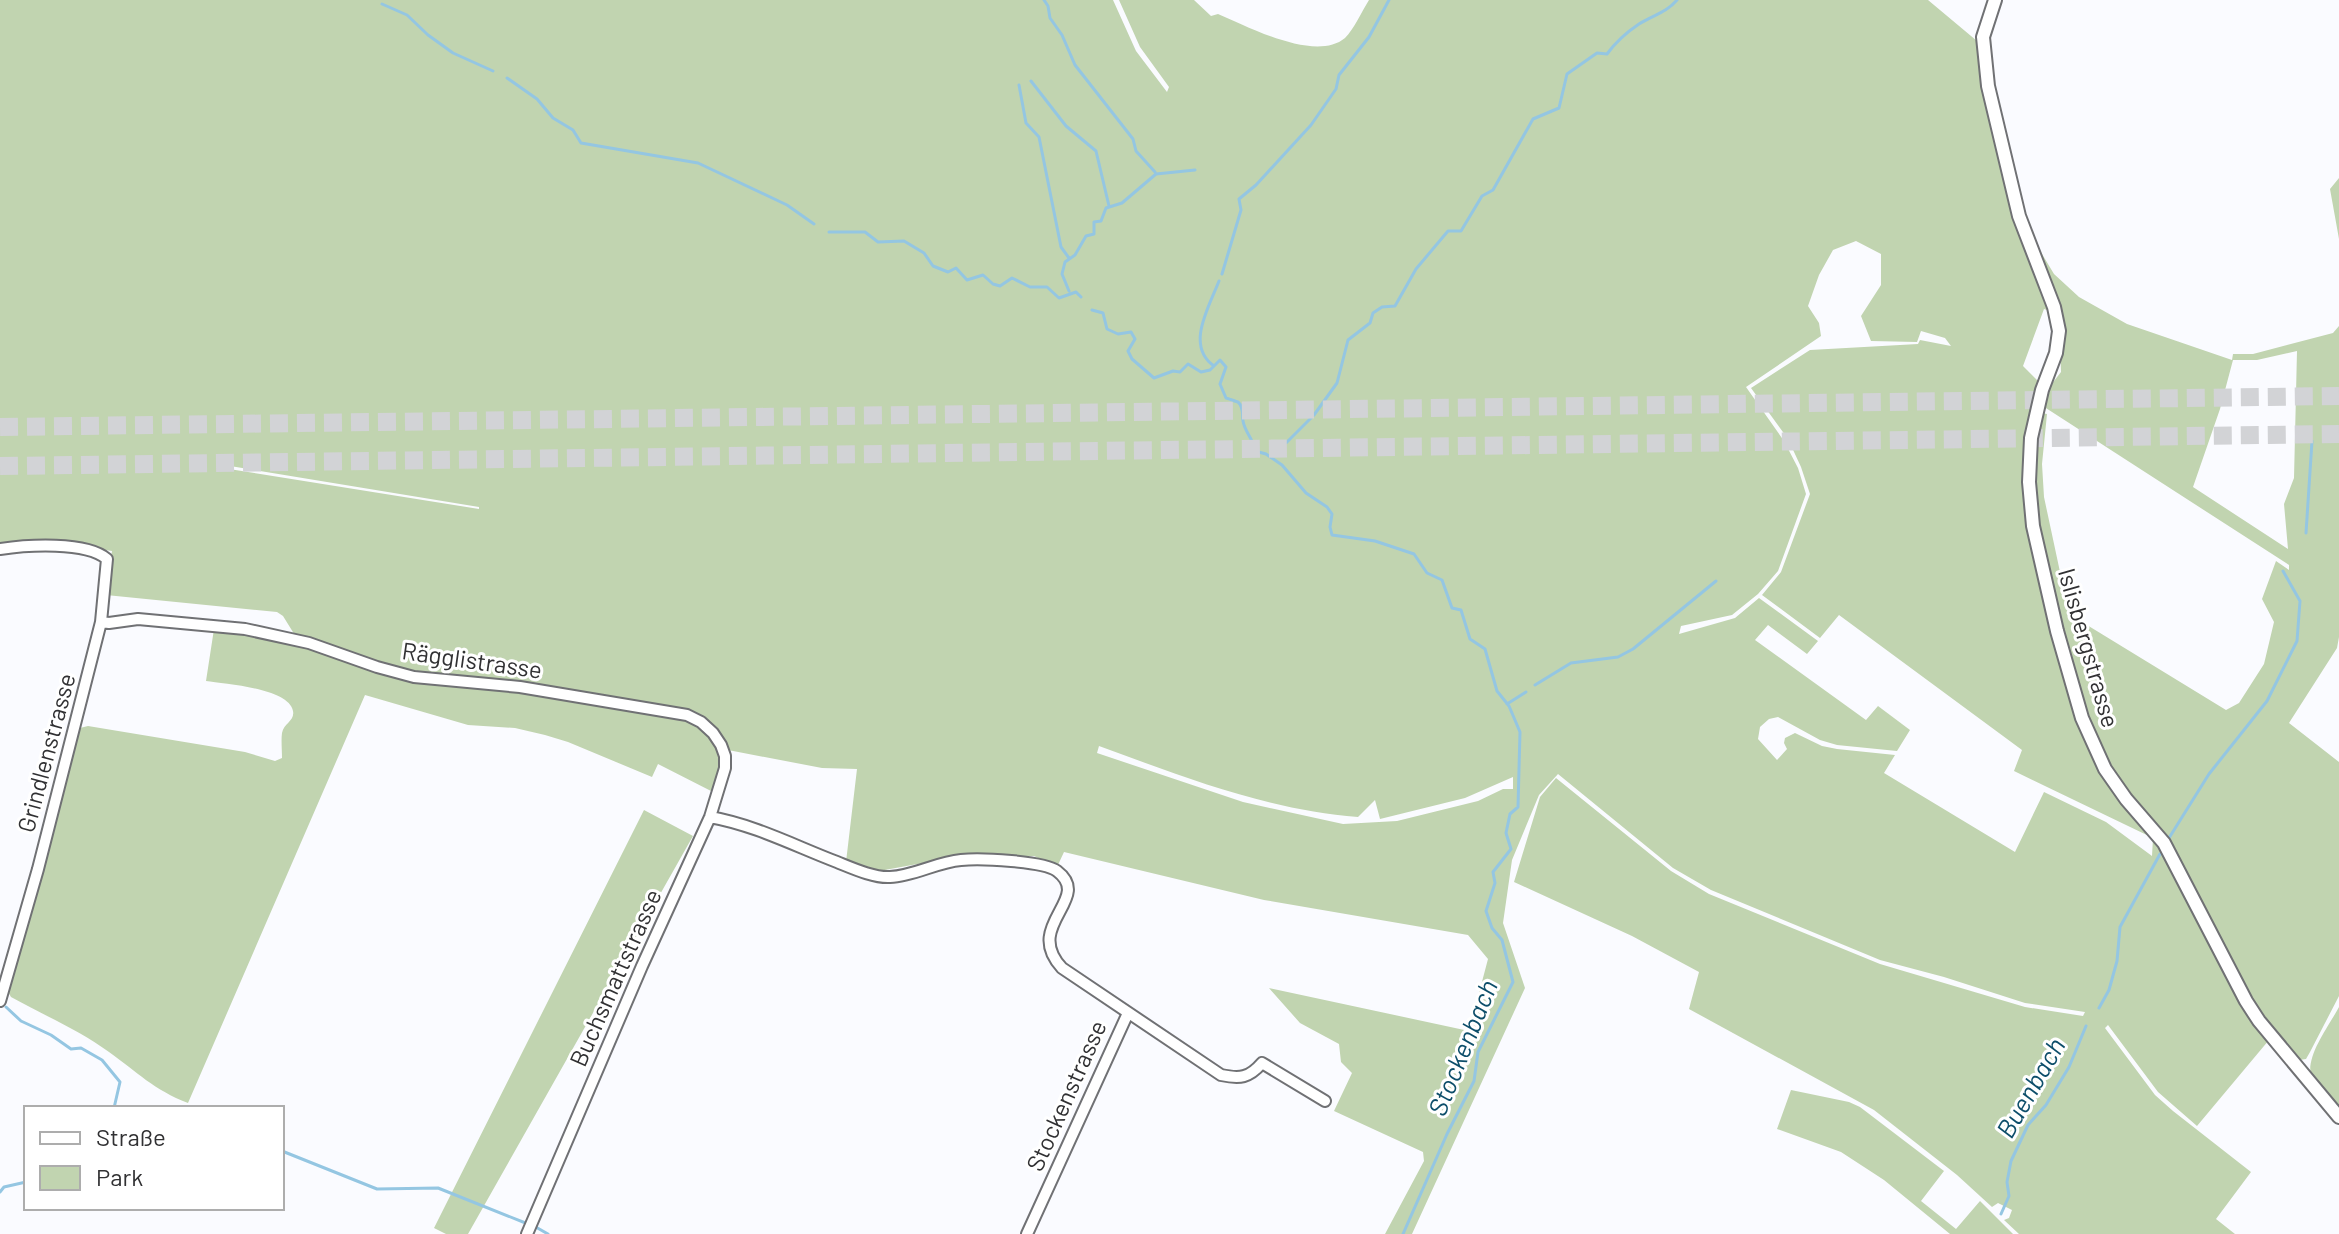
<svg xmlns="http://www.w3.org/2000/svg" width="2339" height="1234" font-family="Barlow,sans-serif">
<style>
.green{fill:#c1d4b0;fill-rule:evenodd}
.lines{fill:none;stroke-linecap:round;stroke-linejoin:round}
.stream{stroke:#94c6e2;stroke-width:3}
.motorway-tunnel{stroke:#d2d3d6;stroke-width:18;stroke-dasharray:18 9;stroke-linecap:butt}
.minor-casing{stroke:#707174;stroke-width:14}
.tertiary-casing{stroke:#707174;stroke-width:16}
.minor{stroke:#fff;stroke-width:10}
.tertiary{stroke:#fff;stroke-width:12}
.labels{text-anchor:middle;stroke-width:6;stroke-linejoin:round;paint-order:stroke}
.street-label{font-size:24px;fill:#313133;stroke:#fff}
.water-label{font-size:26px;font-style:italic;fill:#0d4e6a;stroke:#fff}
</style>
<rect width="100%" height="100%" fill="#fafbff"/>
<!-- green -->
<path class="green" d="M0,0h1113l23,51 31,41 2,-5 -29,-40 -21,-47h75l17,16 7,-2c29,12 97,49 127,24 9,-9 17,-27 24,-38h559l49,41 12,79 26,99 21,25 18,30 25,23 48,27 105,36 1,-6h20l80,-21 6,-7v311l-2,11 -48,75 50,39v234l-29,56 -4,7 -7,1 -37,-41 -83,-163 -4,7 94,177 -72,86 -39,-34 -50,-67 -3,3 50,67 18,16 78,61 -35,47 19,15h-216l-15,-14 5,-2 3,-8 -14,-7 -6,4 -35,-32 -83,-65 -185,-101 10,-37 -67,-36 -118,-54 26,-85 16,-19 115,93 38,23 171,70 145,43 58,9 2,-4 -60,-9 -81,-26 -64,-17 -169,-70 -38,-22 -115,-94 -19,21 -27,65 -9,63 22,65 -113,246h-27l39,-73 -1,-9 -89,-41 18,-38 -11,-11 -2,-18 -39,-21 -31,-35 200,43 19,-72 -20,-24 -204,-35 -200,-48 -7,15 -23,-11 -78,1 -77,14 -33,-9 11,-93 -35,-1 -94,-18 -40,-38 -287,-42 -105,-33 -13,-21 -6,-4 -171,-17 6,-44 -64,-9 -48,2zM1856,241l25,13v31l-20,31 10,25 46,1 4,-11 24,7 6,8 -31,-6 -2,4 -108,6 -59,38 37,51 13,28 9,27 -29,78 -19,23 58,43 19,-23 183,135 -8,21 139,67 -1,18 -46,-34 -62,-30 -29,60 -131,-79 11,-18 -58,-6 -15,-3 -27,-13 -10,5 -1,5 3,6 -10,11 -19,-21 2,-12 9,-8 9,-2 42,23 17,5 60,6 13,-21 -32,-24 -12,14 -111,-80 13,-15 39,29 11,-13 -59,-43 -24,20 -56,16 2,-8 51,-11 26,-21 20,-23 28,-77 -8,-26 -14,-27 -38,-54 75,-51 -2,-13 -11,-17 11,-31 14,-25zM2044,309l15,5 2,58 -14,18 -24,-24zM2297,351l-3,127 -10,26 4,45 -95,-62 27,-78 13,-49h24zM2035,401l254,164v5l-13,-9 -14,38 12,23 -10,42 -25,39 -13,7 -157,-96 -25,-117 -2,-33 5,-50 -5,-1 -7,26 -1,65 27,126 25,87 23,51 31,40 -51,-62 -63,-262zM230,466l249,41v2l-250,-40zM1099,746c85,31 168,64 259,71l17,-17 5,19 85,-21 48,-21v12h-10l-25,12 -81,20 -54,3 -100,-22 -146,-49z
M2339,178v61l-9,-50z
M214,629l74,11 93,31 306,47c10,5 23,14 29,24 15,26 -13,86 -26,110l23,-60 -55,-28 -6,13 -84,-35 -23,-7 -30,-7 -47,-3 -103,-30 -177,408c-34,-13 -51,-31 -79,-51 -30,-22 -66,-37 -98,-55l-4,-7 68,-256 5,-6 8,-2 157,26 30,9 7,-3c0,-8 -1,-18 0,-25 2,-10 13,-12 11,-22 -4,-23 -68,-27 -87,-30z
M644,810l49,26 -225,398h-22l-12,-6z
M2339,1007v104l-28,-35c-5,-21 18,-50 28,-69z
M1791,1090l58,12 11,5 84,64 -23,30 35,28 24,-28 33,33h-63l-66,-54 -43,-28 -64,-23z"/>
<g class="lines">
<!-- stream -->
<path class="stream" d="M1044,0l4,6 2,12 12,17 13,30 58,74 3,12 19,21
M382,4l25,11 21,20 25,18 40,18
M507,78l30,21 16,19 20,12 8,13 117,20 89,42 27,19
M1031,81l35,45 30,25 13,55
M1019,85l7,38 13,14 22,110 8,11
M829,232h36l13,10 26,-1 20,12 9,13 15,6 8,-4 11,12 16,-5 10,9 7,2 12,-8 18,9h17l12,11 17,-6 5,5
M1222,274l19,-64 -2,-11 17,-14 55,-60 25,-36 3,-14 30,-38 20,-37
M1069,291l-7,-17 3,-12 10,-7 11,-19 8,-2v-12l7,-1 5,-13 16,-5 34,-29 39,-4
M1092,310l11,3 4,16 11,5 13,-2 4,7 -7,12 4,8 22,19 19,-7 7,1 8,-8 13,8 9,-2 10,-10 6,7 -6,17 6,14c1,0 11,4 12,4 6,5 4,13 5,19 2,12 11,18 12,30l11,3 16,11 24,28 21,14 5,7 -2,13 2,8 43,6 39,13 13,19 15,7 10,28 9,2 9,29 15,10 12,42 12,15 11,26 -2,75 -8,7 -4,19 5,16 -18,23 2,11 -9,28 6,17 10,12 11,42 -35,70 -4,29 -27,53 -44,100
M1214,366c-29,-20 -5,-59 5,-85
M1269,456l18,-14 27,-27 23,-32 11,-43 22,-17 3,-10 9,-6 13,-1 21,-37 32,-38h13l21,-35 11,-6 40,-71 26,-11 8,-34 30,-21 10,1c8,-11 20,-22 32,-30 14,-9 27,-11 38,-24
M2306,533l6,-92
M1535,685l36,-22 47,-6 15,-8 83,-68
M1507,704l19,-12
M2169,838l40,-64 58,-73 30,-60 3,-40 -17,-30
M6,1007l15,14 30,14 20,14 10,-1 21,12 18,22 -6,26
M2099,1008l10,-18 8,-29 3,-34 40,-73
M282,1151l95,38 61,-1 90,36
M0,1192l4,-5 22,-5
M2001,1214l8,-18 -2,-14 4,-21 17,-36 18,-20 23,-38 17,-41
M534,1226l14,8"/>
<!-- motorway-tunnel -->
<path class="motorway-tunnel" d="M0,427l2339,-31
M0,466l2339,-32"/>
<!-- minor casing -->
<g class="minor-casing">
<path id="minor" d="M0,549c27,-4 86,-8 107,10l-6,63 -63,247 -38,132
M101,622l8,1 29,-4 107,10 64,14 68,24 37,10 106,10 167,28 14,7 12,11 8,12 4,11v12l-15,49 -68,149 -115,268
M710,817c45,8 85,29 127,45 15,6 37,16 53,15 24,-1 47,-15 71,-17 19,-2 83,1 96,11 37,28 -35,54 5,97l159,107c19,4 28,3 41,-12l63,38
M1027,1234l101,-221"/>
</g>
<!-- tertiary casing -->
<g class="tertiary-casing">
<path id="tertiary" d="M1995,0l-12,37 5,49 31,130 35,91 5,24 -3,22 -14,37 -11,48 -2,44 4,44 24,105 25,87 23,51 21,30 38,44 82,158 13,20 80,96"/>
</g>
<!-- minor -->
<use href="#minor" class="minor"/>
<!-- tertiary -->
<use href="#tertiary" class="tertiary"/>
</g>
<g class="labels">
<!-- street labels -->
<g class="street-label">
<text transform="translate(2088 648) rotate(74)" y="8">Islisbergstrasse</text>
<text transform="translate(472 661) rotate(8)" y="8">Rägglistrasse</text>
<text transform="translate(47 753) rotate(-75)" y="8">Grindlenstrasse</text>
<text transform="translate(616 978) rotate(-66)" y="8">Buchsmattstrasse</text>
<text transform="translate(1067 1096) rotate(-66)" y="8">Stockenstrasse</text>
</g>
<!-- water labels -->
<g class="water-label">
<text transform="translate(1463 1048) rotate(-68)" y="9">Stockenbach</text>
<text transform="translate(2031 1088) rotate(-60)" y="9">Buenbach</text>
</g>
</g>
<!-- legend -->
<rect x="24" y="1106" width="260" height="104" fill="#ffffff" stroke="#adadad" stroke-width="2"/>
<rect x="40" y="1132" width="40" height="12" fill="#ffffff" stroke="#adadad" stroke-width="2"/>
<text x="96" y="1146" font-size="24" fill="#313133">Straße</text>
<rect x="40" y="1166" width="40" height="24" fill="#c1d4b0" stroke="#adadad" stroke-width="2"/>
<text x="96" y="1186" font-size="24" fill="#313133">Park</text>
</svg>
